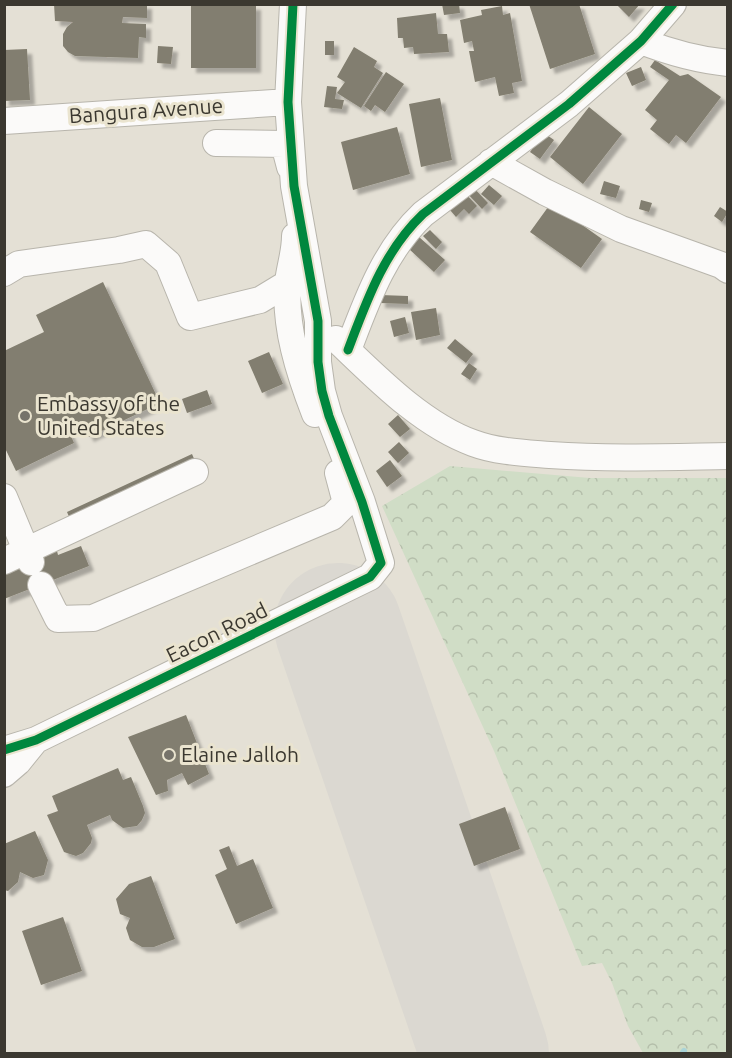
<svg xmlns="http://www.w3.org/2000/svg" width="732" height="1058" font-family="Ubuntu,sans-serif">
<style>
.forest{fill:url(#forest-crowns)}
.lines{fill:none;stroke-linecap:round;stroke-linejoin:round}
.stream{stroke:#a9d4d8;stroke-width:6}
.runway{stroke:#dbd8d1;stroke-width:128}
.building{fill:#827e6f;filter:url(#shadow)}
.minor-casing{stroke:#b8b5ac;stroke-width:28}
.minor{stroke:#fbfaf9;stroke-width:26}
.cycleway-casing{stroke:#eae4cf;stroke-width:13}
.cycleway{stroke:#00873e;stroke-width:9}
.poi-dot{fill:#76736a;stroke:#eae4cf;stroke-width:2}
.labels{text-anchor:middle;stroke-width:6;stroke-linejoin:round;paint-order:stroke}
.street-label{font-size:21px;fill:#3b3830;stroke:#eae4cf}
.poi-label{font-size:21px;fill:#3b3830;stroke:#eae4cf;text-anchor:start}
</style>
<defs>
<pattern id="forest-crowns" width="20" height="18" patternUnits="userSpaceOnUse" patternTransform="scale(1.5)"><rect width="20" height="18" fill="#d0ddc6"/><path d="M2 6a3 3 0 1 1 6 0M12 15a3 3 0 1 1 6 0" fill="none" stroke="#b4beaa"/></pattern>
<filter id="shadow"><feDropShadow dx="5" dy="5" stdDeviation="1.5" flood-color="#0004"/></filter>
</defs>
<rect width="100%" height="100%" fill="#e4e0d5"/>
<!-- forest -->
<path class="forest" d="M450,466l140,12h137v575h-84l-15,-27 -16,-43 -10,-20 -20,3 -88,-215 -112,-245z"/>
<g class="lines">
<!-- stream -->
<path class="stream" d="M682,1054l2,-3"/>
<!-- runway -->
<path class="runway" d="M338,627l147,427"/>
</g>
<!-- building -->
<path class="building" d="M54,4h93v14l-24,-1 -1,6 24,1v14l-7,-1 -1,21 -63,-2 -7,-4 -5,-6v-12l4,-7 6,-5 -18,-1z
M191,4l65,1v63h-65z
M442,4h17l1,9 -16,2z
M529,4h50l16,50 -45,15z
M616,4h24l-11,13z
M502,6l1,9 7,-2 12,68 -10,2 2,10 -15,3 -4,-19 -20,5 -6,-31h5l-2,-10 -8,2 -4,-23 22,-5 -1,-5z
M436,13l2,21h9l2,18 -35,2 -1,-7 -9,1 -1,-10h-5l-1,-20z
M325,41h9v14h-9z
M158,46l15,1 -2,17 -14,-1z
M354,47l23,14 -3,6 9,6 -22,35 -24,-15 8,-11 -8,-5z
M27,49l3,51 -26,1v-51z
M655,60l25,16 8,-2 33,23 -35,46 -10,-8 -7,9 -19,-15 7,-9 -12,-10 24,-30 -19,-13z
M641,67l5,13 -14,6 -6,-13z
M386,72l18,12 -19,28 -10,-7 -4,6 -7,-5z
M327,86l10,1 -2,12 9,1 -2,9 -18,-2z
M440,98l12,62 -31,7 -12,-63z
M589,107l33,27 -39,50 -33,-27z
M397,127l13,47 -57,16 -12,-48z
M544,133l10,7 -14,19 -10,-7z
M604,181l16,5 -4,12 -16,-4z
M489,185l13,11 -8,9 -13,-11z
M472,186l16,17 -6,6 -16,-17z
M464,192l13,14 -8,8 -5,-5 -8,8 -11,-13z
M641,200l11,3 -3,9 -10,-3z
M551,203l51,36 -21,29 -51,-36z
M720,207l8,5 -6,10 -8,-6z
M430,230l12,12 -6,7 -13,-13z
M419,237l26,23 -11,12 -25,-23z
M103,282l57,121 -71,34 -8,-16 -14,6 7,16 -58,28 -12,-25v-95l40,-19 -8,-17z
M380,295l28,1v8l-28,-1z
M436,308l4,27 -24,5 -5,-28z
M405,317l4,16 -15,4 -4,-16z
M455,339l18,15 -7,9 -19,-15z
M269,352l14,32 -21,9 -14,-32z
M469,363l8,6 -7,11 -9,-6z
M207,390l5,14 -25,9 -5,-14z
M398,415l12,14 -10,8 -12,-13z
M399,442l10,11 -11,10 -10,-11z
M192,454l6,14 -125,58 -6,-14z
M390,460l12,16 -15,11 -11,-16z
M81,546l8,20 -85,33v-27l53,-21 1,4z
M186,715l23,59 -21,11 -6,-12 -15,7 1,11 -12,4 -28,-58z
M118,768l5,12 8,-3 12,29 2,7 -3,7 -5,6 -14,2 -11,-8 -2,-5 -23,10 5,13 -1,5 -8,10 -7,3 -12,-4 -17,-37 11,-4 -6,-15z
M505,807l15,42 -46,17 -15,-42z
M35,831l13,29 -4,15 -11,3 -13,-6 -2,10 -10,9 -4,-1v-46z
M229,846l8,20 16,-7 20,49 -37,16 -21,-49 12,-6 -8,-19z
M151,876l24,63 -21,8h-12l-12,-7 -4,-12 4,-10 -10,-4 -4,-15 13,-15z
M63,917l19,54 -41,14 -19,-54z"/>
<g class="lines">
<!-- minor casing -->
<g class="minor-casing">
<path id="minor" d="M641,41c28,11 57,19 87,22
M4,121l284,-19
M216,143l68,1 6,23
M491,162l54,30 76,37 100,36 7,5
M295,236c0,16 -5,30 -7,46 -4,44 11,91 27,132
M4,273l15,-9 100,-14 27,-6 22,19 22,54 70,-17 28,-17
M336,339c40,38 85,85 137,104 24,9 52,10 77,12 59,4 118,2 178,1
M348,350c19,-50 36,-99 75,-136l146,-110 72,-63 32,-37
M4,497l27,65
M4,561l191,-89
M41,585l17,34 35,-1 239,-101 14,-14 -8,-30
M4,750l32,-10 334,-163 11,-14 -19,-61 -33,-86 -7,-25 -4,-29v-41l-24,-135 -6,-84 5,-98
M4,774l14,-12 17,-21"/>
</g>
<!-- minor -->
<use href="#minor" class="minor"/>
<!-- cycleway casing -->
<g class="cycleway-casing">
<path id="cycleway" d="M348,350c19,-50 36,-99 75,-136l146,-110 72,-63 32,-37
M4,750l32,-10 334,-163 11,-14 -19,-61 -33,-86 -7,-25 -4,-29v-41l-24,-135 -6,-84 5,-98"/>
</g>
<!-- cycleway -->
<use href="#cycleway" class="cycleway"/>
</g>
<!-- markers -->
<g class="poi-dot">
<circle cx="25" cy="416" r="6"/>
<circle cx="169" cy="755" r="6"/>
</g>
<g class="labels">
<!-- street labels -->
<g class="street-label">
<text transform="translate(146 111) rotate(-4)" y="7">Bangura Avenue</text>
<text transform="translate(217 633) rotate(-26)" y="7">Eacon Road</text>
</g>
<!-- poi labels -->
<g class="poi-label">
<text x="37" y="411">Embassy of the<tspan x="37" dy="24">United States</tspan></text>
<text x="181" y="762">Elaine Jalloh</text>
</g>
</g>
<!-- border -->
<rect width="732" height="1058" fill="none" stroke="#3b3830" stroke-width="12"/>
</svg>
